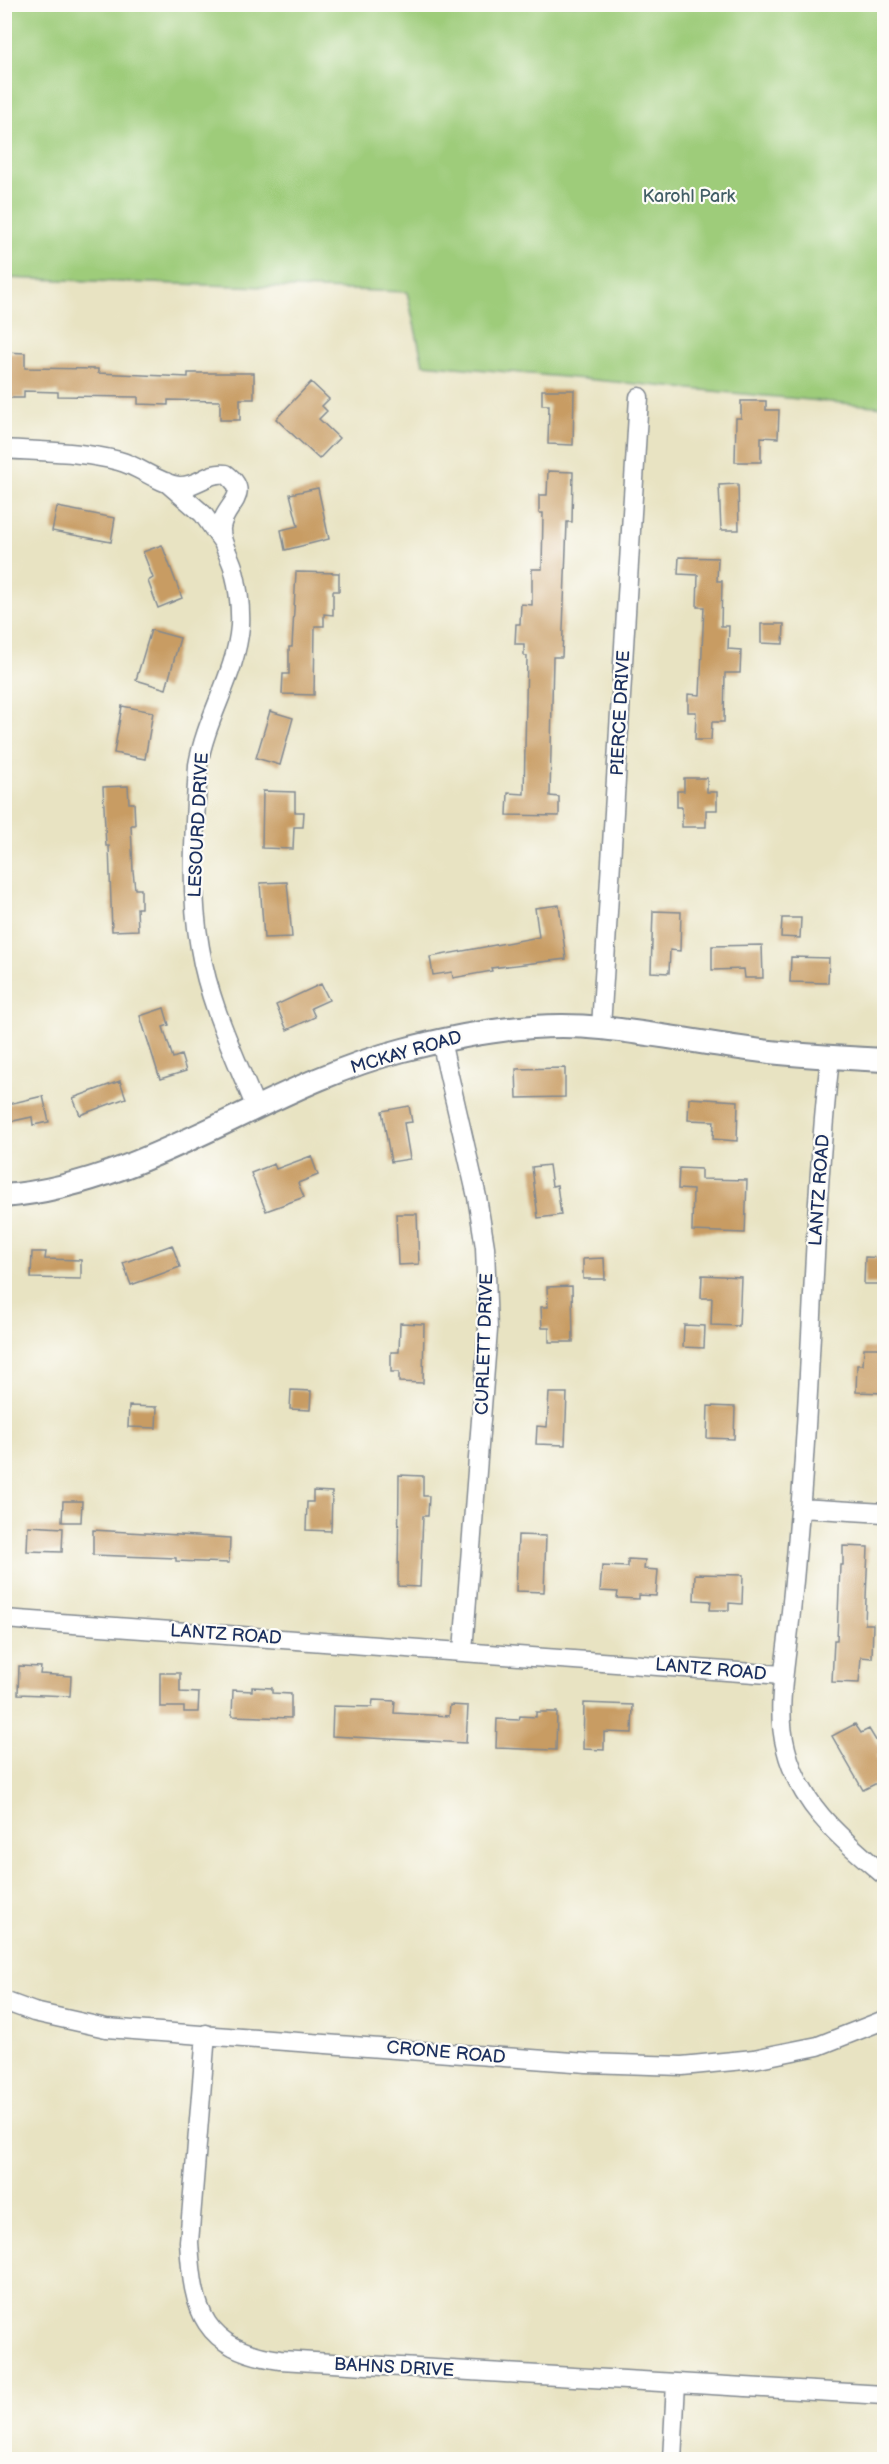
<svg xmlns="http://www.w3.org/2000/svg" width="889" height="2464" font-family="'Balsamiq Sans',sans-serif">
<style>
.green{fill:#9ecc7a;stroke:#5c7e6c;stroke-width:1.5}
.building{fill:#c89c63}
.lines{fill:none;stroke-linecap:round;stroke-linejoin:round}
.minor-casing{stroke:#828990;stroke-width:21}
.tertiary-casing{stroke:#828990;stroke-width:26}
.minor{stroke:#fff;stroke-width:18}
.tertiary{stroke:#fff;stroke-width:22}
.labels{text-anchor:middle;stroke-width:4.5;stroke-linejoin:round;paint-order:stroke}
.park-label{font-size:18px;fill:#425e66;stroke:#fdfcf7}
.street-label{font-size:18px;fill:#1b2f5e;stroke:#fdfcf7}
</style>
<rect width="100%" height="100%" fill="#fdfcf7"/>
<filter id="ink" filterUnits="userSpaceOnUse"><feTurbulence type="fractalNoise" baseFrequency=".0167" numOctaves="2"/><feDisplacementMap in="SourceGraphic" scale="12" xChannelSelector="R" yChannelSelector="G"/><feConvolveMatrix kernelMatrix="1 2 1 2 8 2 1 2 1" color-interpolation-filters="sRGB"/></filter>
<filter id="wash" filterUnits="userSpaceOnUse"><feTurbulence type="fractalNoise" baseFrequency=".008" numOctaves="4" result="noise"/><feDisplacementMap in="SourceGraphic" scale="24" xChannelSelector="R" yChannelSelector="G"/><feGaussianBlur stdDeviation="1.35" result="paint"/><feColorMatrix in="noise" values="0 0 0 0 0 0 0 0 0 0 0 0 0 0 0 0 0 1.4 0 .05"/><feComposite in="paint" operator="in"/></filter>
<g filter="url(#wash)">
<rect width="100%" height="100%" fill="#e8e3c2"/>
<!-- green -->
<path class="green" d="M5,4l879,1v402l-461,-43 -16,-72 -402,-14z"/>
<g id="blocks">
<!-- building -->
<path class="building" d="M4,352l21,1v15l73,1v4l90,4v-4h66v26h-14v21h-20v-19l-52,-1v5l-30,-1v-7l-80,-1v-4l-34,-1v7h-20z
M311,382l18,17 -7,7 5,5 -8,8 20,19 -20,21 -43,-40z
M542,390h32l-1,55 -25,-1 1,-39h-7z
M741,401h25v9h13l-1,28 -17,-1v25h-26l1,-44h5z
M548,471l25,1 -1,50h-5l-5,135h-9l-3,139 9,1v19l-52,-1 1,-22 16,1 3,-138h-3v-12h-9l1,-20h4l1,-20 11,1v-36h10l1,-56h-4v-18h8z
M738,484l1,46h-18l-2,-45z
M318,488l11,51 -44,11 -4,-20 17,-4 -8,-32z
M57,507l58,11 -4,24 -59,-11z
M162,545l20,53 -24,10 -10,-27 5,-3 -10,-26z
M679,557l39,1 -1,23h5l-1,45h8l-1,23 13,1 -1,23h-15l-1,49h-12l-1,18h-16l1,-28h-8v-18l12,1 4,-88h-7l1,-32 -20,-1z
M296,572l43,1v18h-6v24l-9,-1v12h-9l-1,69 -32,-1 1,-20h6v-27h3z
M761,624h23l-1,20 -22,-1z
M151,630l29,8 -14,51 -30,-9z
M122,706l31,6 -8,47 -31,-6z
M270,711l23,7 -13,47 -24,-7z
M684,778h23v14h10v18h-11v17h-24v-20h-5v-16h7z
M128,786l1,17h5l1,22h-4l2,46 2,18h6v19h-4l1,22 -26,1 -3,-85h-3l-3,-59z
M263,791l32,1v20h9l-1,15h-9l-1,22 -31,-1z
M287,882l5,55 -28,1 -4,-55z
M559,905l7,54 -75,9 1,3 -39,7 -1,-6 -19,3 -3,-18 109,-20 -4,-29z
M653,911l28,1 -1,39 -10,-1 -1,23 -18,-1z
M782,918h19l-1,20 -19,-1z
M762,945l1,33h-18l-1,-9 -32,1v-24z
M791,957l38,1 -1,25 -38,-1z
M321,984l8,16 -18,8 4,9 -28,13 -11,-25z
M164,1008l5,17 -6,2 10,31 8,-3 5,16 -26,8 -20,-63z
M565,1068v29l-48,1 -1,-29z
M120,1081l6,17 -46,17 -7,-17z
M43,1096l6,26 -16,3 -1,-8 -28,6v-18z
M689,1098l49,3 -1,40 -24,-2 1,-18 -26,-1z
M409,1106l3,16 -8,1 6,36 -19,3 -9,-51z
M311,1156l7,19 -20,8 6,14 -38,14 -15,-38 23,-9 2,5z
M549,1165l3,21 5,-1 4,30 -23,3 -6,-51z
M679,1168l22,1v10l46,1 -2,53 -53,-2 1,-41 -15,-1z
M396,1214h21l2,50 -21,1z
M172,1245l8,22 -49,18 -8,-22z
M32,1252h14l-1,7 36,1v19l-50,-1z
M865,1257l20,1v26h-21z
M604,1258l1,21h-22v-20z
M702,1275l39,2 -2,49 -28,-1 1,-27h-11z
M572,1286l1,56h-24v-14h-7l-1,-21h7l-1,-20z
M400,1323l24,1 -1,59 -24,-1v-10h-8v-20h8z
M684,1325l21,1 -1,22 -21,-1z
M864,1348h21v45l-29,-1 1,-27h6z
M291,1390l20,1 -1,19 -20,-1z
M549,1393h18l-2,52 -29,-1 1,-18 10,1z
M129,1406l28,1 -1,21 -28,-1z
M708,1406l27,1 -1,32 -27,-1z
M399,1475l24,1v20h6l-1,20h-5l-3,71 -22,-1z
M313,1491l19,1 -1,39 -25,-1 1,-28h6z
M63,1501h19l-1,21h-19z
M28,1526l35,2 -1,24 -35,-1z
M93,1530l137,8 -1,25 -53,-2v-3l-83,-3z
M518,1535l28,1 -2,56 -28,-1z
M843,1546l25,1 -3,77h8l-1,34 -11,-1 -2,26 -27,-1 2,-42h3l3,-75h3z
M628,1559l17,1 -1,9 14,1 -2,26 -17,-1v4l-22,-1 1,-6 -18,-1 2,-25 26,1z
M695,1574l48,1 -1,29 -13,-1v7h-19l1,-9 -17,-1z
M19,1666l22,1 -1,7 31,2 -1,20 -52,-2z
M160,1673h20v19l19,1 -1,19h-14v-5h-24z
M252,1687l20,1v5l19,1v24l-59,-2 1,-26 19,1z
M373,1700l22,1 -1,12 55,3 1,-11 18,1 -2,37 -134,-7 1,-30 39,1z
M584,1703l49,2 -1,28 -28,-1v18l-21,-1z
M536,1712h21l-1,38 -60,-2 1,-29 22,1 1,-4 16,1z
M855,1724l6,9 8,-4 14,23 -7,4 9,15v8l-22,11 -31,-54z"/>
</g>
</g>
<g filter="url(#ink)">
<use href="#blocks" fill-opacity="0" stroke="#828990" stroke-width="1.5"/>
<g class="lines">
<!-- minor casing -->
<g class="minor-casing">
<path id="minor" d="M4,449c38,3 78,2 115,12 20,5 39,22 59,25 19,2 30,-15 48,-12 28,21 -3,31 -5,54 -1,14 8,26 12,39 5,19 8,39 7,59 -4,49 -34,91 -42,139 -3,61 -9,123 2,183 9,56 35,108 56,160
M166,482l37,32 19,27
M601,1028l38,-631
M441,1041l36,156 8,50 3,83 -25,321
M830,1058c-17,151 -17,302 -30,453 -4,45 -7,90 -13,135 -4,36 -10,68 -1,103 14,57 56,90 98,126
M800,1508l84,5
M4,1619l778,56
M4,2001l30,11 72,16 481,35 95,3 72,-7 64,-13 66,-26
M206,2034l-17,208c4,70 14,107 91,118l604,35
M672,2460l4,-77"/>
</g>
<!-- tertiary casing -->
<g class="tertiary-casing">
<path id="tertiary" d="M4,1196c144,-12 262,-111 399,-146 65,-17 132,-29 199,-22 56,6 112,17 168,24 38,4 76,6 114,8"/>
</g>
<!-- minor -->
<use href="#minor" class="minor"/>
<!-- tertiary -->
<use href="#tertiary" class="tertiary"/>
</g>
</g>
<g class="labels">
<!-- park labels -->
<g class="park-label">
<text x="689" y="202">Karohl Park</text>
</g>
<!-- street labels -->
<g class="street-label">
<text transform="translate(620 713) rotate(-87)" y="6">PIERCE DRIVE</text>
<text transform="translate(198 825) rotate(-87)" y="6">LESOURD DRIVE</text>
<text transform="translate(406 1052) rotate(-16)" y="6">MCKAY ROAD</text>
<text transform="translate(819 1190) rotate(-86)" y="6">LANTZ ROAD</text>
<text transform="translate(484 1344) rotate(-88)" y="6">CURLETT DRIVE</text>
<text transform="translate(226 1634) rotate(4)" y="6">LANTZ ROAD</text>
<text transform="translate(711 1669) rotate(5)" y="6">LANTZ ROAD</text>
<text transform="translate(446 2052) rotate(5)" y="6">CRONE ROAD</text>
<text transform="translate(394 2367) rotate(3)" y="6">BAHNS DRIVE</text>
</g>
</g>
<!-- margin -->
<rect width="889" height="2464" fill="none" stroke="#fdfcf7" stroke-width="24"/>
</svg>
